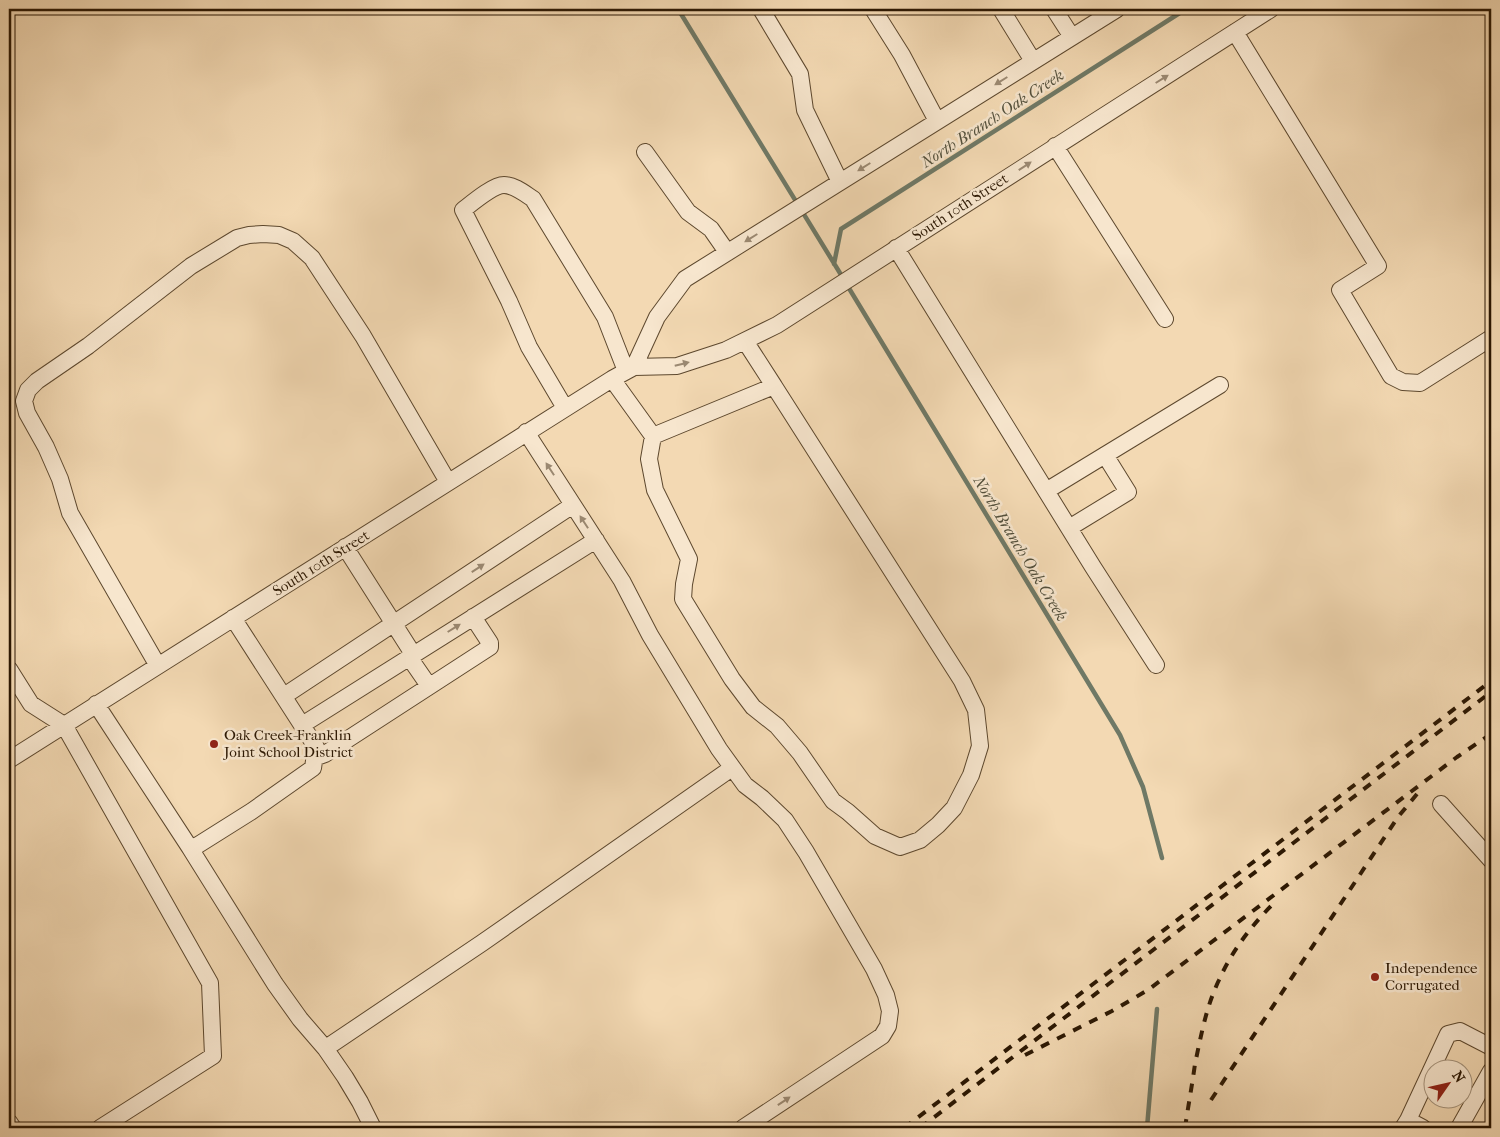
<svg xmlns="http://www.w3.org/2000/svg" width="1500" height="1137" font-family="'IM FELL French Canon',serif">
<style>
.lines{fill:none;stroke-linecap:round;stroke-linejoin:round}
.stream{stroke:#6f7966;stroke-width:4.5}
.minor-casing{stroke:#5d482e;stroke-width:18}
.minor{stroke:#f7e6ce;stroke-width:16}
.rail{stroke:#2b1702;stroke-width:4;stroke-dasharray:9 9;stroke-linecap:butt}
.oneway{fill:#9b8972}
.poi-dot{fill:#8f2418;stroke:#f7e6ce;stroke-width:2}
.labels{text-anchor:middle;stroke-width:5;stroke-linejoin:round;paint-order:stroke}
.street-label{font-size:15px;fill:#2b1702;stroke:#f7e6ce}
.poi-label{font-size:15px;fill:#2b1702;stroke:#f7e6ce;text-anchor:start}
.water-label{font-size:16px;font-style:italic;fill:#53503c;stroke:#f7e6ce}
</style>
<rect width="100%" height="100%" fill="#f3d9b3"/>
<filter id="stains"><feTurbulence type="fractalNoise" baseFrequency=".004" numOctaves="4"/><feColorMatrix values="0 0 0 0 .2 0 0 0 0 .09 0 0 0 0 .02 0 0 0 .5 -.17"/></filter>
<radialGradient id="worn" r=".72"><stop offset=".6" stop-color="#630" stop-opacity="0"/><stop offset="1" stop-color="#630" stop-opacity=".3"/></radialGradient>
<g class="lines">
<!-- stream -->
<path class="stream" d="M678,9l165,269
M834,264l7,-35 345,-220
M847,285l273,450 23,52 19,71
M1147,1128l10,-119"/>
<!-- minor casing -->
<g class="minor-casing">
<path id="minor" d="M761,9l39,65 5,36 35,72
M873,9l29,46 35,66
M1001,9l32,52
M1054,9l18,28
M1235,32l143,234 -38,24 51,86 12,6 17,1 71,-45
M1055,146l110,173
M645,152l43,60 23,17 16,23
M896,248l197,319 63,98
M634,367l23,-50 28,-38 432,-270
M612,379l41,57 121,-50 -29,-45
M565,408l-36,-61 -20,-46 -46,-91c9,-7 30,-25 41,-25 10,0 20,8 29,14l72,118 21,54
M526,432l96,149 28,54 69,114 26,36 17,13 23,22 21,32 68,117 12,26 4,16 -2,15 -6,10 -139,92
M653,436l-4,23 6,31 34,69 -5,25 -1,15 49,80 21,28 24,19 23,27 33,48 15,11 27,24 25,11 20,-7 18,-15 16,-17 17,-33 9,-29 -4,-36 -14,-29 -188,-295
M1046,491l174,-106
M1069,528l59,-36 -23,-37
M345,547l68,107
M409,657l20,29
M158,666l-88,-153 -10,-34 -14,-32 -19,-34 -3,-12 4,-11 9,-9 51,-35 103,-80 46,-28 12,-3 14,-1 16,1 14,6 19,17 51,78 85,146
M9,669l22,35 33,21 146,258 3,73 -113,72
M284,696l289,-191
M96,704l94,144 8,-3 54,-34 61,-43 3,-21 -83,-129
M302,725l294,-185
M314,758l11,-4 165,-107v-4l-17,-26
M9,760l603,-381 22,-12 43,-1 49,-16 51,-25 494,-316
M1441,804l50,56
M190,848l85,136 25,35 25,29 20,29 15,25 13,26
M326,1048l156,-105 250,-175
M1408,1120l40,-86 12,-3 31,16
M9,1122l4,6
M1403,1128l5,-8 15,8
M1459,1128l32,-57"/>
</g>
<!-- minor -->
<use href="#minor" class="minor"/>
<!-- rail -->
<path class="rail" d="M1025,1055l87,-44 36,-21 309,-233 34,-23
M1211,1100l187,-283 19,-23
M904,1128l587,-447
M920,1128l571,-436
M1185,1128c3,-21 7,-42 10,-64 6,-28 11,-57 24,-84 13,-29 32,-54 55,-77"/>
</g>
<!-- one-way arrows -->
<defs><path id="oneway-solid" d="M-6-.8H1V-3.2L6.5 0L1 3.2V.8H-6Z" transform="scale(1.25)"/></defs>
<g class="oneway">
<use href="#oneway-solid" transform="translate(1162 79) rotate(-32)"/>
<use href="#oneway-solid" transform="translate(1001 81) rotate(148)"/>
<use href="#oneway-solid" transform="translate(1025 166) rotate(-33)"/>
<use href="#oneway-solid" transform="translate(864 167) rotate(148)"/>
<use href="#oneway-solid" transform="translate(751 238) rotate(148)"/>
<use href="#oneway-solid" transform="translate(682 364) rotate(-14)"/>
<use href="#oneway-solid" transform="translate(550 469) rotate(-123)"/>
<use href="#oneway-solid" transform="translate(584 522) rotate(-123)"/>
<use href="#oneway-solid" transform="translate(478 568) rotate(-33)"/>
<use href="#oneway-solid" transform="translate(454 628) rotate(-32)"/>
<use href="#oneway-solid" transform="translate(784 1101) rotate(-34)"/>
</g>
<!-- markers -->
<g class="poi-dot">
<circle cx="214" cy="744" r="5"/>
<circle cx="1375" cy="977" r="5"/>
</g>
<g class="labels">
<!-- street labels -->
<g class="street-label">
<text transform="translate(960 207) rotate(-33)" y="5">South 10th Street</text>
<text transform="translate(321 563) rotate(-32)" y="5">South 10th Street</text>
</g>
<!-- poi labels -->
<g class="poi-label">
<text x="224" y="740">Oak Creek-Franklin<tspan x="224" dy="17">Joint School District</tspan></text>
<text x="1385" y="973">Independence<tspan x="1385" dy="17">Corrugated</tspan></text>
</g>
<!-- water labels -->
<g class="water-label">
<text transform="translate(992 118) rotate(-33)" y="6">North Branch Oak Creek</text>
<text transform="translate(1021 548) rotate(59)" y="6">North Branch Oak Creek</text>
</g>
</g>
<!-- margin -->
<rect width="1500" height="1137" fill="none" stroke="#f3d9b3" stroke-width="30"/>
<rect x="10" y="10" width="1480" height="1117" fill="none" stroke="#2b1702" stroke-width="2.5"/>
<rect x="15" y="15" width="1470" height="1107" fill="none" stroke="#2b1702"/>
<!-- north arrow -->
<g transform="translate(1448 1084) rotate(56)"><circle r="24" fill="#f7e6ce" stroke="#a5937c"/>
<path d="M0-4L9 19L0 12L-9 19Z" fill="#8f2418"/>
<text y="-8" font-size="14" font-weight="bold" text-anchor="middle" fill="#2b1702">N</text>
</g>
<rect width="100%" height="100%" filter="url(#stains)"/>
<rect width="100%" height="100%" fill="url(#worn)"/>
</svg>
